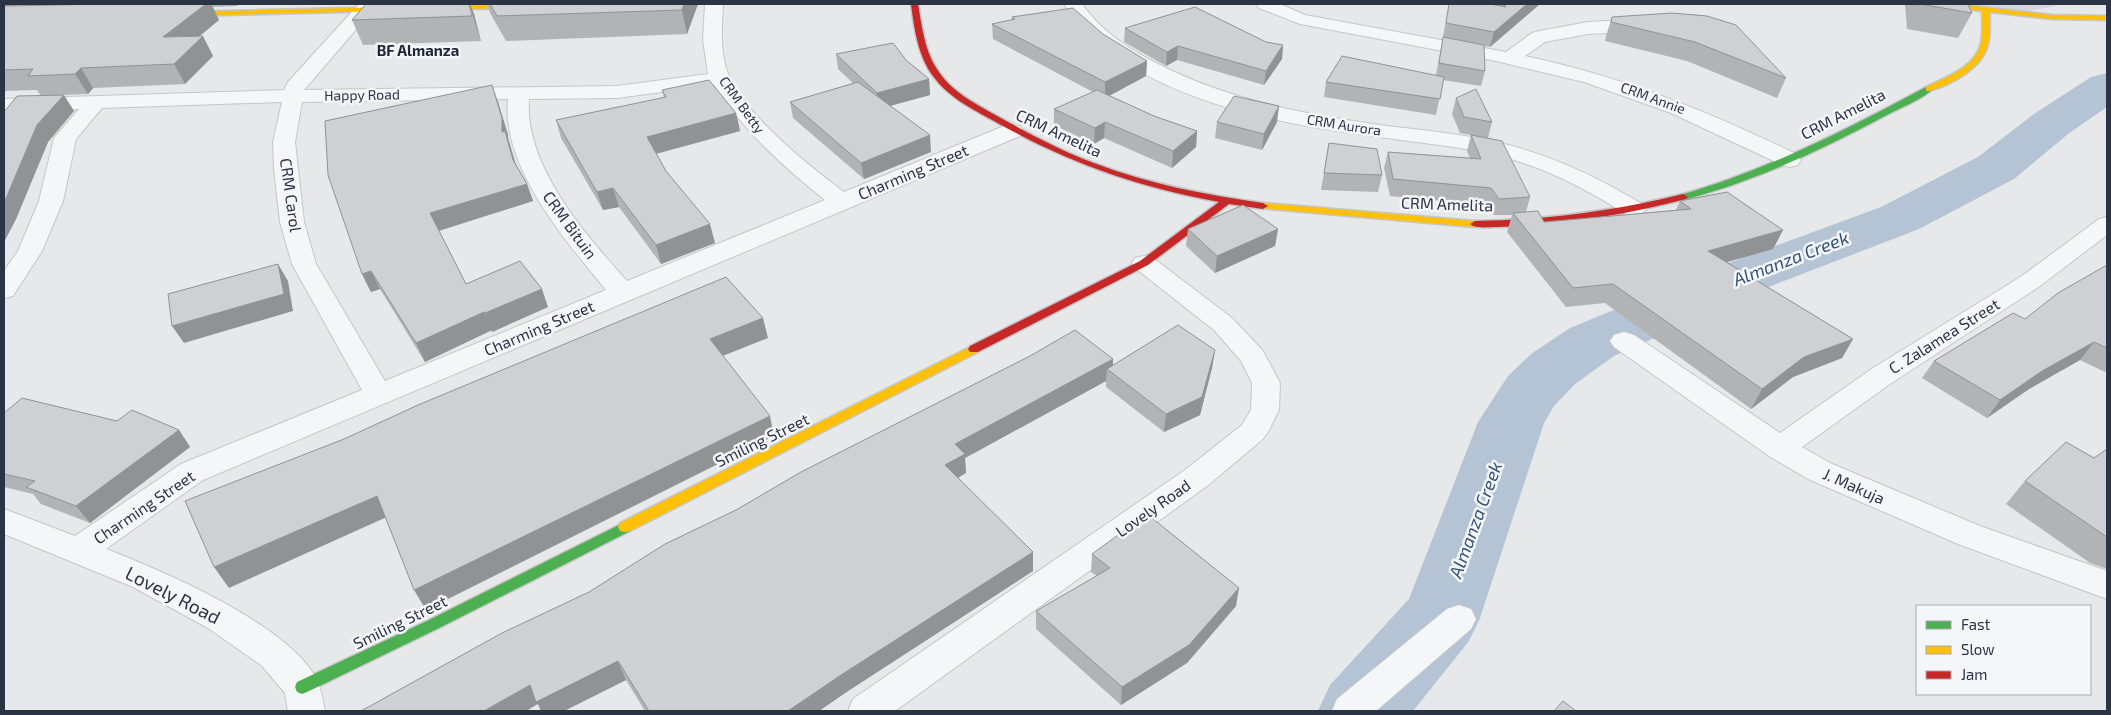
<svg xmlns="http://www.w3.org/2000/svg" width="2111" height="715" font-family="'Exo 2',sans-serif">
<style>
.built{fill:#d4d7dd}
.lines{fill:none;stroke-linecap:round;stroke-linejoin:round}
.river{fill:#b4c4d5;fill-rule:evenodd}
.street-casing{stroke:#c4c6c8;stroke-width:2}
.fast-casing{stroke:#c4c6c8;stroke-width:3}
.slow-casing{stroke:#c4c6c8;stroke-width:3}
.jam-casing{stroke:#c4c6c8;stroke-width:3}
.street{fill:#f5f6f7;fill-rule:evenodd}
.fast{fill:#4caf50;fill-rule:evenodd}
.slow{fill:#ffc107;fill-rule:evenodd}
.jam{fill:#c62828;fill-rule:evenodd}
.wall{fill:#b1b3b5}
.shaded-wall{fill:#909294}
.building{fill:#ced0d3;stroke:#909294}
.labels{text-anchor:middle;stroke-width:5;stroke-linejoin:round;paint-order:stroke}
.far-street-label{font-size:14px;fill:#2b3445;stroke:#f4f6f9}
.far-neighbourhood-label{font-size:15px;font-weight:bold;fill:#1d2536;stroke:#f4f6f9}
.street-label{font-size:16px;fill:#2b3445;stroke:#f4f6f9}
.water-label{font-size:18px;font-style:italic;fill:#34527a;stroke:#f4f6f9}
.near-street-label{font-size:19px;fill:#2b3445;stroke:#f4f6f9}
</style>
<rect width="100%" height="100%" fill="#e6e8ea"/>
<!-- built -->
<path class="built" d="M1970,4h95l-40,8z"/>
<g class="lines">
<!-- river -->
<path class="river" d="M2107,73v34l-39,27 -54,45 -95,50 -153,59 -152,68 -39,28 -21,22 -10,17 -64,195 -11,23 -56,70h-95l12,-26 79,-86 69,-177 30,-46 23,-22 39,-26 156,-64 155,-57 97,-50 56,-43 57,-37z"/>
<!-- street casing -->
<g class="street-casing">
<path id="street" d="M359,4h19l-74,86 313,-4 91,-12 -5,-34 2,-36h18c-1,21 -3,43 3,64 14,44 82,97 118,124l160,-66 8,-1 8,1 3,5 -3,5 -817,344 -97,69c57,22 181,75 210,129 5,10 7,22 9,33h-37l-3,-18 -24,-28 -53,-37 -75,-41 -129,-53v-25l71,27 106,-72 181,-74 -70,-126 -12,-42 -6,-53 -1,-27 9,-40 -180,6 -26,31 -13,62 -21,50 -29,45 -9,2v-27l14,-20 21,-50 15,-63 25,-29 -75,2v-12l280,-9 4,-8zM714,85c30,46 68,81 111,115l-198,81c-41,-46 -103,-115 -98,-182l88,-1zM508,99c-7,68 58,142 98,191l-221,91 -69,-117 -12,-42 -9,-80 7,-40z
M1064,4h18c19,27 47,45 76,60 74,38 156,52 237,63 37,4 73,8 109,17 50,12 95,34 138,60l4,5 -4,5 -8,2 -8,-2c-40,-25 -81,-47 -127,-58 -34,-9 -70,-12 -105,-17 -108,-14 -264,-37 -330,-135z
M1256,4h24l25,11 201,37 26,-19 7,-2 49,-9 58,-3 7,2 2,4 -2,4 -7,2 -58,3 -43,8 -20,14c96,20 185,56 273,99l3,5 -3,5 -8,2 -8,-2 -111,-52 -87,-31 -88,-21 -196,-37 -41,-16z
M2107,217v18l-67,51 -150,98 -88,63 28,16 150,63 127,45v28l-149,-55 -150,-65 -39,-23 -155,-109 -4,-6 4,-6 10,-3 10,3 146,98 90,-63 152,-94 77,-57z
M1144,256l9,2 79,60 31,33 17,32 -1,27 -11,22 -5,7 -56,47 -312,225h-47l5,-12 332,-229 57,-45 9,-15 1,-27 -11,-22 -27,-31 -79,-62 -3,-5 3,-5z
M1459,605l12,4 5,10 -5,10 -95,82h-44l5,-12 110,-90z"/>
</g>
<!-- fast casing -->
<g class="fast-casing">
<path id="fast" d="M1926,87h3l4,2c-13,12 -34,19 -50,28 -64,34 -130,65 -200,83l-5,-3 2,-2c87,-25 166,-65 246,-108z
M625,522l5,1 2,4 -2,4 -193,98 -130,63 -5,2 -5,-2 -2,-5 2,-5 130,-61z"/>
</g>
<!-- slow casing -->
<g class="slow-casing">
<path id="slow" d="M509,4h83l-4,2 -408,10 -4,-2 4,-2z
M1935,4h21l96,11 55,1v4l-55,-1 -62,-7c-1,10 1,21 -2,32 -5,24 -37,41 -59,47h-3v-4c20,-10 49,-19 55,-44 2,-10 1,-21 1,-32l-43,-5z
M1263,203l212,18 5,3 -5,3 -215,-19 -2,-2z
M974,345l6,4 -2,3 -348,179 -5,1 -5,-1 -2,-4 2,-4z"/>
</g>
<!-- jam casing -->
<g class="jam-casing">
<path id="jam" d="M911,4h7c4,23 7,49 21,68 14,21 39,33 60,45 31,17 62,34 95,46 55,21 112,32 169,40l5,3 -5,3 -34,-5 -81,61 -170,87h-8l-2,-3 2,-3 170,-85 79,-59c-82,-15 -153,-40 -225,-81 -22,-12 -46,-24 -61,-45 -15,-20 -19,-48 -22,-72z
M1683,194l5,3 -2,2c-62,16 -126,27 -190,28 -8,0 -20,2 -26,-3l5,-3c71,-1 139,-10 208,-27z"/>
</g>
<!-- street -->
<use href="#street" class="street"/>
<!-- fast -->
<use href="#fast" class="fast"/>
<!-- slow -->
<use href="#slow" class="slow"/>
<!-- jam -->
<use href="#jam" class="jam"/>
</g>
<!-- wall -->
<path class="wall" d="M4,4l13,2h16l-1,-2h208l-3,2 -24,1 6,13 -19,16 13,20 -28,28 -92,4 -5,6 -28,1 14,16 -26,31 -32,77 -12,23v-130l37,-16 -4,-6 -33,1z
M487,4h211l-11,30 -181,7 -16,-28z
M1449,4h91l-50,43 -6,-1 1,25 -4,15 -38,-6 -7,35 -112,-18 2,-15 110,-7z
M1905,4h63l4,9 -14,25 -51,-9z
M474,14l7,27 -118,4 -11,-25z
M1707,16l79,62 -9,20 -90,-37 -82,-20 1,-5 6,-19z
M1012,17l91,17 44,27 -1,15 -37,20 45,20 43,15 -1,16 -24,21 -68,-30 -10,6 -40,-19v-16l39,-17 -100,-53 -1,-15 20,-4z
M1125,28l141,14 17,3 -1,14 -18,26 -87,-25 -11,6 -42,-24z
M836,54l70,6 23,19 1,16 -40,11 41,46 -67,27 -71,-61 -3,-16 63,-19 -15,-14z
M662,90l74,23 4,18 -84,23 10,17 49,72 -54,21 -42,-57 -16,3 -42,-72 -5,-18 108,-22z
M1456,98l36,24 -4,16 42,59 -4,15 18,10 132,-12 4,-9 103,29 -10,19 -46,13 126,77 -11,19 -49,19 -42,32 -146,-106 -39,4 -59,-75 5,-17h-18l-8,-10 -96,-9 -6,-28 4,-16 82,6 -3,-7 4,-16 -11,-2 -8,-19z
M498,102l10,33v3l8,26 11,20 6,17 -94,30 27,53 82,23 -56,25v-2l-67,32 -45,-73 -9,3 -9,-18z
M1217,122h60l-15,28 -47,-12z
M1329,143l53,32 -4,17 -57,-2z
M1188,229h90l-3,17 -60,27 -29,-27z
M2107,265v105l-2,2 -25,-12 -51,29 -42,29 -65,-40 12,-17 91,-42z
M1215,350l-3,18 -12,47 -36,17 -58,-45v-6l-141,77 1,15 -8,5 75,93 -188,122 -26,18h-174l-19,-31 -62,31h-23l-3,-7 51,-112 147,-82 294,-154 83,9z
M4,413l113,8 62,9 11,17 -100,76 -49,-19 -8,-10 -29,-7z
M2107,449v120l-17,-6 -84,-59 19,-23 69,-23z
M1092,554l144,52 -49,57 -66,42 -85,-76v-18l61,-35 -6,-4z"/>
<!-- shaded-wall -->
<path class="shaded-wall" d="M4,4h16l-11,8 -5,1z
M206,4h5l8,16 -45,37 -11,-20z
M469,4h1l4,10 7,27z
M684,4h14l-11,30 -5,-24z
M1527,4h13l-50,43 4,-15z
M203,36l10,20 -28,28 -11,-20z
M1283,45l-1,14 -18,26 2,-14z
M1178,46l-1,14 -11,6 1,-14z
M1147,61l-1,15 -41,22v-16z
M81,68l12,20 -5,6 -13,-20z
M929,79l1,16 -52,14 -1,-16z
M492,85l6,17 10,33v3l11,39 -17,-45z
M64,95l10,16 -26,31 -32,77 -12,23v-39l33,-78z
M1279,106l-2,16 -15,28 2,-16z
M736,113l4,18 -89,24 -4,-18z
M1105,122l-1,16 -10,6 1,-16z
M1197,131l-1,16 -24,21 1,-17z
M930,135l1,17 -67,27 -3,-16z
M527,184l6,17 -95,30 -8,-18z
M613,188l6,19 -16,3 -6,-18z
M710,224l5,19 -54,21 -5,-19z
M1278,229l-3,17 -60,27 2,-17z
M1783,230l-10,19 -74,21 9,-19z
M278,264l10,17 5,30 -109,32 -12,-17z
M371,271l9,18 -9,3 -9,-18z
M542,289l6,18 -56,25 -7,-19z
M484,312l8,18 -67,32 -9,-19z
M763,318l5,20 -53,21 -5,-20z
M1853,339l-11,19 -49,19 -42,32 11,-20 42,-32z
M2094,342l-14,18 -51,29 -42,29 13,-18 42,-29z
M1215,350l-3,18 -12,47 -36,17 2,-18z
M1113,359v15l-6,-5 -1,12 -141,77 1,15 -19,11 -2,-19 10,-21z
M770,416l4,20 -348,174 -12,-20z
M179,430l11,17 -100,76 -14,-17z
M377,496l12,20 -160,72 -15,-21z
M1033,552v19l-188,122 -26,18h-31l53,-36z
M1239,588l-3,18 -49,57 -66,42 1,-18z
M618,661l8,19 -62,31h-23l-3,-7 -12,7h-42l46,-26z"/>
<!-- building -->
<path class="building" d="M104,4h102l-43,33 40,-1 -29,28 -93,4 -6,6 -47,2 5,-7 -29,1v-64z
M366,4h103l3,12 -120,4z
M490,4h194l-2,6 -185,6z
M1449,4h41l16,3 -3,-3h24l-33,28 -48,-9z
M1920,4h48l4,9z
M1195,7l71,35 17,3 -17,26 -88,-25 -11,6 -42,-24z
M1073,8l30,26 44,27 -42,21 -113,-58 23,-5 -3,-2z
M1672,13l35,3 29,9 50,53 -91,-36 -84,-20 1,-5z
M1443,37l41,8 1,26 -46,-8z
M893,43l13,17 23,19 -52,14 -41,-39z
M1342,56l102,21 -4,22 -114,-17z
M709,80l27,33 -89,24 19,34 44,53 -54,21 -43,-57 -16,4 -41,-72 110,-23 -4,-7z
M858,82l72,53 -69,28 -71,-61z
M492,85l10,33v14l3,-1 8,29 14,24 -97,29 36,71 54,-23 22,28 -57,24 -1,-1 -68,31 -45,-72 -9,3 -34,-99 -3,-54z
M1476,89l16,33 -28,-5 -8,-19z
M1097,90l57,26 43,15 -24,20 -68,-29 -10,6 -41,-19z
M64,95l-27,30 -33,78v-91l13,-16z
M1234,96l45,10 -15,28 -47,-12z
M1471,135l31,6 28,56 -31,2 -8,-11 -98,-9 -5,-27 93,7z
M1329,143l48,6 5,26 -58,-2z
M1727,192l56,38 -75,21 145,88 -49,18 -42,32 -149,-105 -40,4 -60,-75 25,-2 6,11 147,-13 -11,-8z
M1243,205l35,24 -61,27 -29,-27z
M278,264l6,30 -112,32 -4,-32z
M2107,265v83l-13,-6 -52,29 -42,29 -66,-39 79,-48 12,6 33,-26z
M726,277l37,41 -53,21 60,77 -356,174 -37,-94 -163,71 -29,-66 159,-62 74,-34z
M1178,325l37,25 -13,47 -36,17 -59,-45z
M1075,330l38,29 -158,85 10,10 -20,11 88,87 -192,123 -53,36h-139l-31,-50 -82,41 -6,-17 -46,26h-123l141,-78 87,-41 76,-48 71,-34 65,-38 229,-116z
M22,398l95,23 15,-11 47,20 -103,76 -50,-19 9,-6 -31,-7v-61z
M2066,442l28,16 13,-9v88l-82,-56z
M1147,514l92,74 -50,57 -67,42 -86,-76 74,-43 -18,-14z
M1563,701l13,10h-22z"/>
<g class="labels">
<!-- far-street labels -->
<g class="far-street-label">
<text transform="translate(362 95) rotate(-1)" y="5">Happy Road</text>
<text transform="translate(1653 98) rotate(20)" y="5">CRM Annie</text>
<text transform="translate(742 105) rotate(54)" y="5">CRM Betty</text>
<text transform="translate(1344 125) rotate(9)" y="5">CRM Aurora</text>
</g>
<!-- far-neighbourhood labels -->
<g class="far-neighbourhood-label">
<text x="418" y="56">BF Almanza</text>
</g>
<!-- street labels -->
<g class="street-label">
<text transform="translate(1843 114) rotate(-27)" y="6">CRM Amelita</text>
<text transform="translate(1059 133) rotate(25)" y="6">CRM Amelita</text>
<text transform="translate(913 172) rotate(-23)" y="6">Charming Street</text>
<text transform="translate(291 195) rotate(82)" y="6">CRM Carol</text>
<text transform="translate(1447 204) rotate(2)" y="6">CRM Amelita</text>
<text transform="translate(570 225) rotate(54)" y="6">CRM Bituin</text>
<text transform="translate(539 328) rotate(-23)" y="6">Charming Street</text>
<text transform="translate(1944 336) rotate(-32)" y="6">C. Zalamea Street</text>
<text transform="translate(762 440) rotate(-26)" y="6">Smiling Street</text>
<text transform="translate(1854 486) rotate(24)" y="6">J. Makuja</text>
<text transform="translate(144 507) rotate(-34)" y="6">Charming Street</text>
<text transform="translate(1153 508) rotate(-35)" y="6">Lovely Road</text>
<text transform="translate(400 622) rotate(-26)" y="6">Smiling Street</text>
</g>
<!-- water labels -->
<g class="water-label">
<text transform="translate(1791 259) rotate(-21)" y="6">Almanza Creek</text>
<text transform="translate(1476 520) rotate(-70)" y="6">Almanza Creek</text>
</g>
<!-- near-street labels -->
<g class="near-street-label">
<text transform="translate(173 595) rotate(27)" y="7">Lovely Road</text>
</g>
</g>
<!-- border -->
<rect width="2111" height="715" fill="none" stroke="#2b3445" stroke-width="10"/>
<!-- legend -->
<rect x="1916" y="605" width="175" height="90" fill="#f4f6f9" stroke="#a4a8b1"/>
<rect x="1926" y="621" width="25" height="8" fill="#4caf50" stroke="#a4a8b1"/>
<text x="1961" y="630" font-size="15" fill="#2b3445">Fast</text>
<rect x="1926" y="646" width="25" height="8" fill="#ffc107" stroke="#a4a8b1"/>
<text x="1961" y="655" font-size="15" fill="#2b3445">Slow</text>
<rect x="1926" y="671" width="25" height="8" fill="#c62828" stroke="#a4a8b1"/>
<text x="1961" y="680" font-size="15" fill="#2b3445">Jam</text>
</svg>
